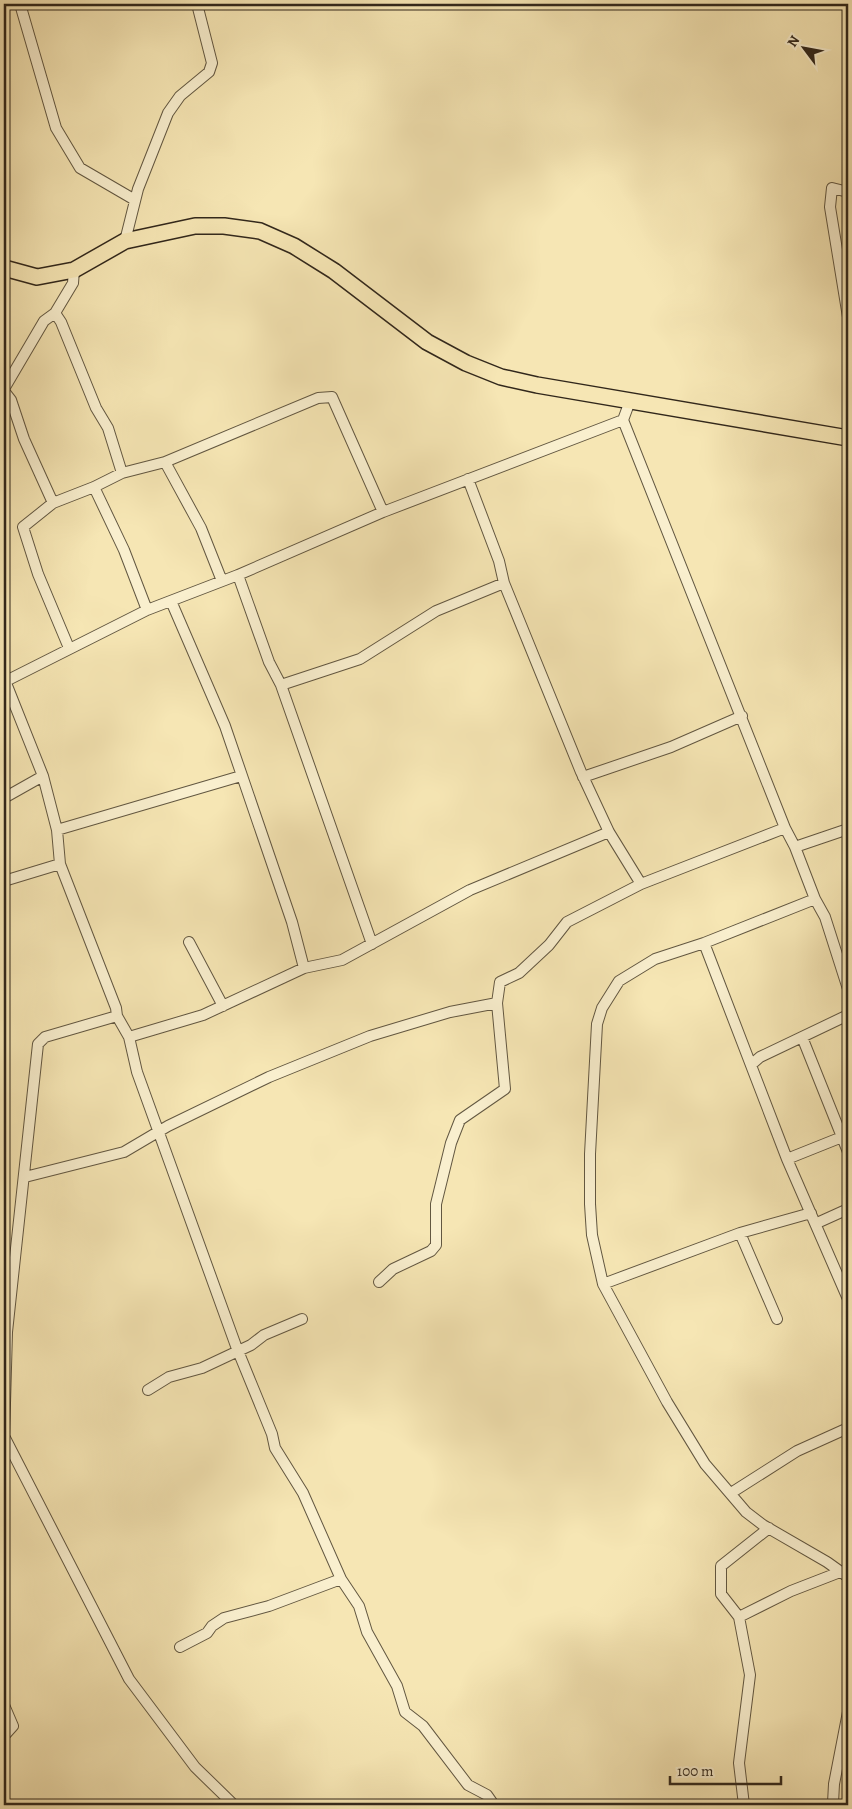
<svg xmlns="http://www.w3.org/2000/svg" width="852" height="1809" font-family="Alegreya,serif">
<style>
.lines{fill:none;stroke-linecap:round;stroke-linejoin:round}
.minor-casing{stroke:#625741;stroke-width:12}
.highway-casing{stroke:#31271b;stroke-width:18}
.minor{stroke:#f9efce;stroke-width:10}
.highway{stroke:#f6e6b4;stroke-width:15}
</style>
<rect width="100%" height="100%" fill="#f6e6b4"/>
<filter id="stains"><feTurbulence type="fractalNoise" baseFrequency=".004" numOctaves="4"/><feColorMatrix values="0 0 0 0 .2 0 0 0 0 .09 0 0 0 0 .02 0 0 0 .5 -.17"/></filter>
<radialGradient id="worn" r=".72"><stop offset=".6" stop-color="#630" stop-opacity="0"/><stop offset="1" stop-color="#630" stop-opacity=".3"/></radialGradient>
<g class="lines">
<!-- minor casing -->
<g class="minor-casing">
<path id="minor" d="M20,4l36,124 24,40 55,32
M848,192l-16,-4 -2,19 18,110
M125,241l13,-52 30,-76 12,-17 29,-24 3,-9 -15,-59
M55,313l6,9 35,86 12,20 14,45
M4,389l40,-68 11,-8 18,-30 1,-13
M4,391l7,9 13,39 29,64
M630,401l-7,19 162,408 10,19 20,52 10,18 23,72
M165,462l36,66 21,53
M468,479l31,82 5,22 77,189 28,60 32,52
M94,487l30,63 23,60
M238,575l31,87 12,23 91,259
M171,601l54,125 67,196 12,46
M69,648l-31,-74 -15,-47 30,-24 41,-16 28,-14 43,-11 153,-64 14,-1 51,115
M4,678l39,98 14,54 3,34 56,144 1,8 12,21 8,35 99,274 36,88 3,14 28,45 38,86 18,27 8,26 30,54 8,26 18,14 45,59 19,10 7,10
M6,681l141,-71 91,-35 145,-63 240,-92
M281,685l79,-26 76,-48 68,-28
M583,777l88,-30 71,-31
M4,798l39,-22
M57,830l184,-54
M795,847l53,-18
M4,881l56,-17
M815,899l-111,44 -49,16 -36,22 -17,27 -5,16 -7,130v50l2,31 11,49 64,118 38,62 41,48 17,13 64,37 21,15
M189,942l34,64
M704,943l83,216 61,140
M129,1037l74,-22 101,-47 38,-8 128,-70 139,-58
M802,1037l46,115
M752,1064l8,-7 88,-42
M787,1159l60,-24
M25,1177l99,-25 44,-26 101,-49 101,-41 80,-24 47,-9
M817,1223l31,-14
M740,1233l37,86
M379,1282l14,-13 38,-18 5,-6v-41l15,-61 9,-23 45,-31 -8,-86 3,-21 19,-9 30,-28 18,-23 74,-38 144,-56
M603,1284l137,-51 71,-20
M148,1390l21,-13 33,-9 49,-23 13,-10 38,-16
M4,1436l125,243 66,88 39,38
M4,1438l3,-106 31,-288 7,-7 72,-21
M731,1493l66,-42 51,-23
M739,1617l52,-26 49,-19
M180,1647l27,-14 5,-7 12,-8 45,-12 72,-27
M4,1705l9,21 -9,10
M833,1803l1,-19 14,-72
M744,1805l-5,-42 11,-88 -11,-58 -18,-23v-28l48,-38"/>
</g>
<!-- highway casing -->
<g class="highway-casing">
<path id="highway" d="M4,268l33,9 37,-7 51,-29 70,-15h29l36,5 34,15 40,25 93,71 39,21 35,14 36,8 311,53"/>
</g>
<!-- minor -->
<use href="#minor" class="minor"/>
<!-- highway -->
<use href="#highway" class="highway"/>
</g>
<!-- margin -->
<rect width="852" height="1809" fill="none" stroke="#f6e6b4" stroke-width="20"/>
<rect x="5" y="5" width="842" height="1799" fill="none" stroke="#31271b" stroke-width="2.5"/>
<rect x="10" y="10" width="832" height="1789" fill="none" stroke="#31271b"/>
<!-- north arrow -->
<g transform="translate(804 48) rotate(302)" stroke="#f9efce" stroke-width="4" paint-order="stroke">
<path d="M0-4L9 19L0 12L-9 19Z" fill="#31271b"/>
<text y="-8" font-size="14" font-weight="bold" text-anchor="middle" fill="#31271b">N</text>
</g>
<!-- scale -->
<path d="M670 1776v8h111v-8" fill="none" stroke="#31271b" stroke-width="2.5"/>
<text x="677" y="1776" font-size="15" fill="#31271b" stroke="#f9efce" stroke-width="4" paint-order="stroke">100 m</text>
<rect width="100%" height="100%" filter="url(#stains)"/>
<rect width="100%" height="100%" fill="url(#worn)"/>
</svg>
